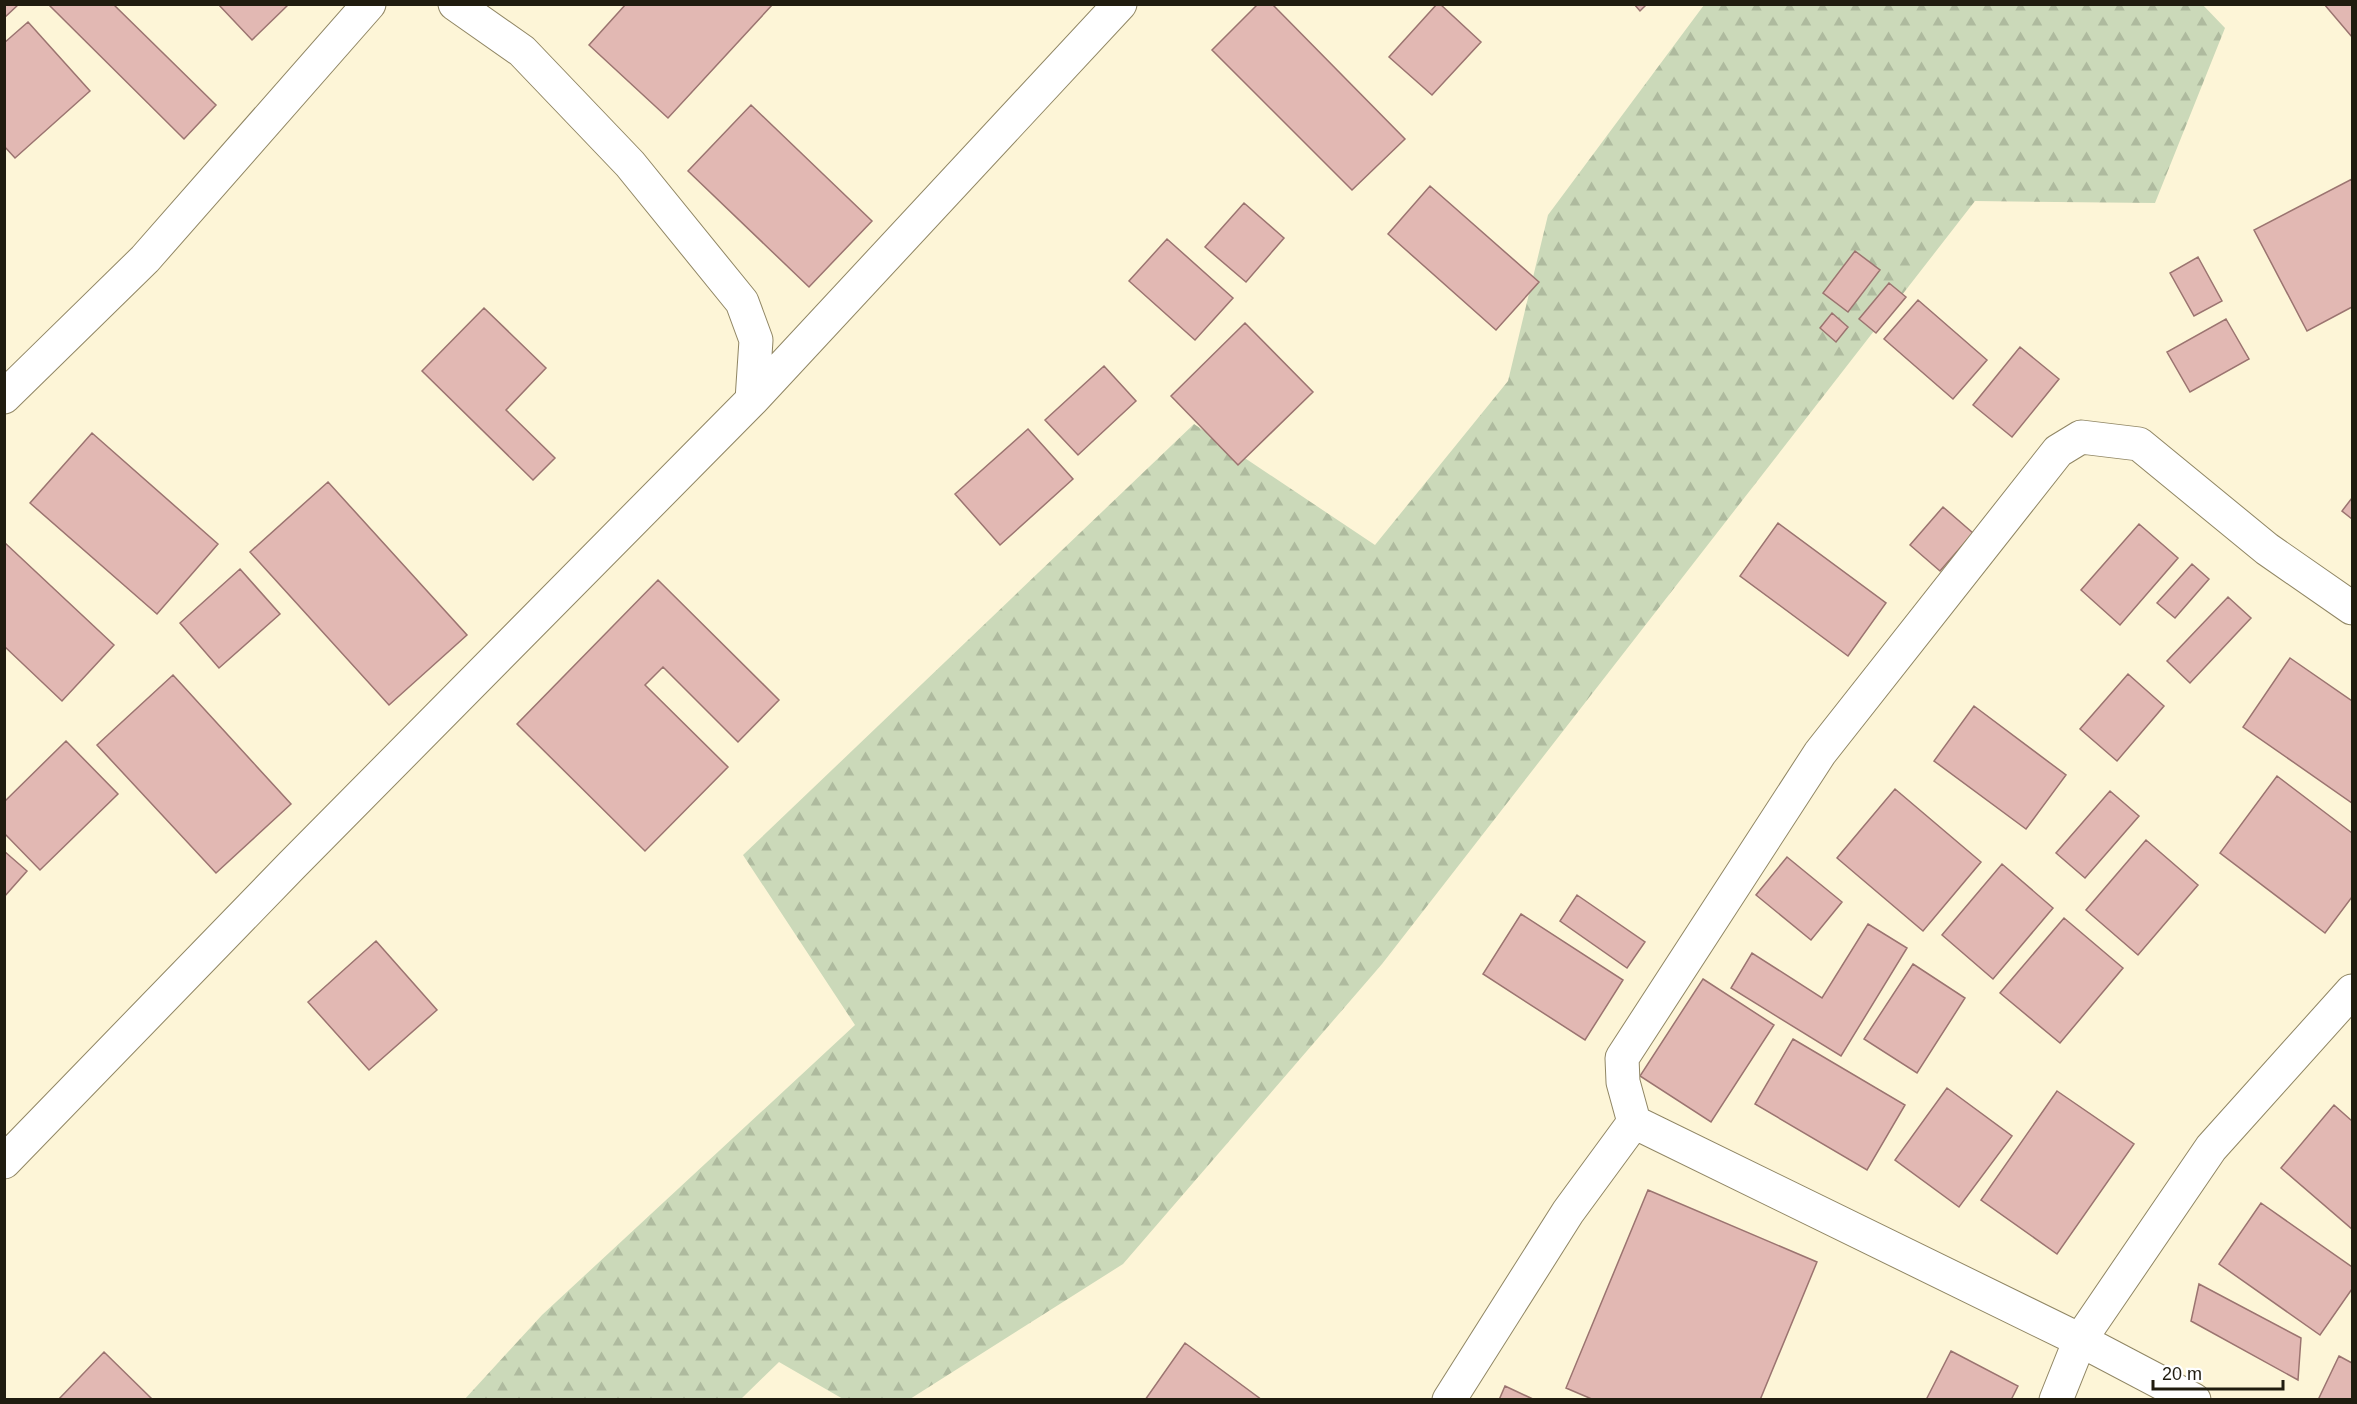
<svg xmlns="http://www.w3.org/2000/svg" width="2357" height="1404" font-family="Arial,sans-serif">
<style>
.forest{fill:url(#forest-firs)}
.building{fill:#e2b8b3;stroke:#9b7470;stroke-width:1.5}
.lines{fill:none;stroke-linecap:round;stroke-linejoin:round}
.street-casing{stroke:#908664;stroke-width:35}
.street{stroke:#fff;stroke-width:33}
</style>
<defs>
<pattern id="forest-firs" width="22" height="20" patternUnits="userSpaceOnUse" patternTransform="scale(1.5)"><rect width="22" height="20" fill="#cbd9b9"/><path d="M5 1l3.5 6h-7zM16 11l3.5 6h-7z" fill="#aeba9e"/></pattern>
</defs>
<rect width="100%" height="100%" fill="#fdf5d7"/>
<!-- forest -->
<path class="forest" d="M2202,4l23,24 -70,175 -180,-2 -593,763 -259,300 -213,135h-67l-64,-37 -38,37 -277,1 78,-85 313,-290 -112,-170 451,-431 181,121 133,-164 40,-166 156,-210z"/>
<!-- building -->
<path class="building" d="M4,4h15l-15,14z
M48,4h65l103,101 -32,34z
M218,4h71l-37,36z
M626,4h147l-105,114 -79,-73z
M1258,4h14l133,135 -53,51 -140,-140z
M1437,4h3l41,38 -49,53 -43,-38z
M1634,4h13l-7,7z
M2324,4h28v33z
M28,22l62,69 -75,67 -11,-12v-103z
M751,105l121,116 -63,66 -121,-116z
M2352,179v128l-45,24 -53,-101z
M1430,186l109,96 -43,48 -108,-96z
M1244,203l40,35 -38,44 -41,-35z
M1167,239l66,59 -38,42 -66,-59z
M1855,251l25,19 -32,42 -25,-19z
M2198,257l24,44 -28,15 -24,-43z
M1889,283l17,14 -30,36 -17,-14z
M1918,300l69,60 -34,39 -69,-60z
M484,308l62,60 -40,42 49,48 -22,22 -111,-109z
M1832,313l16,14 -12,15 -16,-14z
M2226,319l23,40 -59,33 -23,-40z
M1245,323l68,69 -75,73 -67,-69z
M2020,347l39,32 -47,58 -39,-32z
M1104,366l32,35 -58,54 -33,-35z
M1028,429l45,50 -73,66 -45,-51z
M92,433l126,111 -61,70 -127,-111z
M328,482l139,153 -78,70 -139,-153z
M2352,498v21l-10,-8z
M1943,507l30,26 -33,38 -30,-26z
M1778,523l108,80 -38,53 -108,-80z
M2139,524l39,34 -58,67 -39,-35z
M4,542l110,103 -52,56 -58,-55z
M2192,564l17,15 -34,39 -18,-15z
M240,569l40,45 -61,54 -39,-45z
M658,580l121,120 -41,42 -75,-75 -18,18 83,82 -83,84 -128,-127z
M2228,597l23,21 -61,65 -23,-22z
M2290,658l62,43v102l-109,-76z
M2128,674l36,32 -47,55 -37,-32z
M173,675l118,129 -75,69 -119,-128z
M1974,706l92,69 -40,54 -92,-68z
M66,741l52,53 -78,76 -36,-37v-31z
M2277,776l75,57v64l-27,36 -105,-80z
M1895,789l86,73 -58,69 -86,-73z
M2110,791l29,25 -54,62 -29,-25z
M2146,840l52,45 -60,70 -52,-45z
M4,851l23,20 -23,26z
M1787,857l55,45 -31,38 -55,-45z
M2002,864l51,44 -60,71 -51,-44z
M1577,895l68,47 -18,26 -67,-47z
M1521,914l102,66 -38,60 -102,-66z
M2064,918l59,50 -63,75 -60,-50z
M1868,924l39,24 -66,108 -110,-68 21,-35 70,45z
M376,941l61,69 -68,60 -61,-68z
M1913,964l52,34 -48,75 -53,-34z
M1703,979l71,46 -63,97 -71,-46z
M1793,1039l112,66 -38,65 -112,-66z
M1947,1088l65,48 -53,71 -64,-47z
M2057,1091l77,53 -77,110 -76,-54z
M2334,1105l18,16v108l-71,-61z
M1648,1190l169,72 -57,138h-166l-28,-12z
M2261,1203l91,64v22l-32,46 -101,-71z
M2199,1284l102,54 -3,42 -107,-59z
M1185,1343l77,57h-117z
M1951,1351l67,35 -7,14h-85z
M104,1352l49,48h-95z
M2339,1356l13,7v37h-34z
M1505,1386l30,14h-36z"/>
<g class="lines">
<!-- street casing -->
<g class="street-casing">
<path id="street" d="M455,4l67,47 108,113 112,138 14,38 -4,60
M4,397l141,-138 224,-255
M4,1162l288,-297 460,-465 368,-396
M1449,1400l119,-188 66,-90
M2056,1400l24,-60 131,-192 141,-157
M2194,1400l-114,-60 -446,-218 -11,-40 -1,-24 198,-305 238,-302 23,-14 58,7 128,105 85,59"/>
</g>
<!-- street -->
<use href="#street" class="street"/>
</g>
<!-- border -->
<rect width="2357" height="1404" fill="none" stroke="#201c0f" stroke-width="12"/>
<!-- scale -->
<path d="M2153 1380v9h130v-9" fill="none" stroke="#201c0f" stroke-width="3"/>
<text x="2162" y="1380" font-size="18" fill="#201c0f" stroke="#ffffff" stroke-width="4.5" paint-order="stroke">20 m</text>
</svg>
